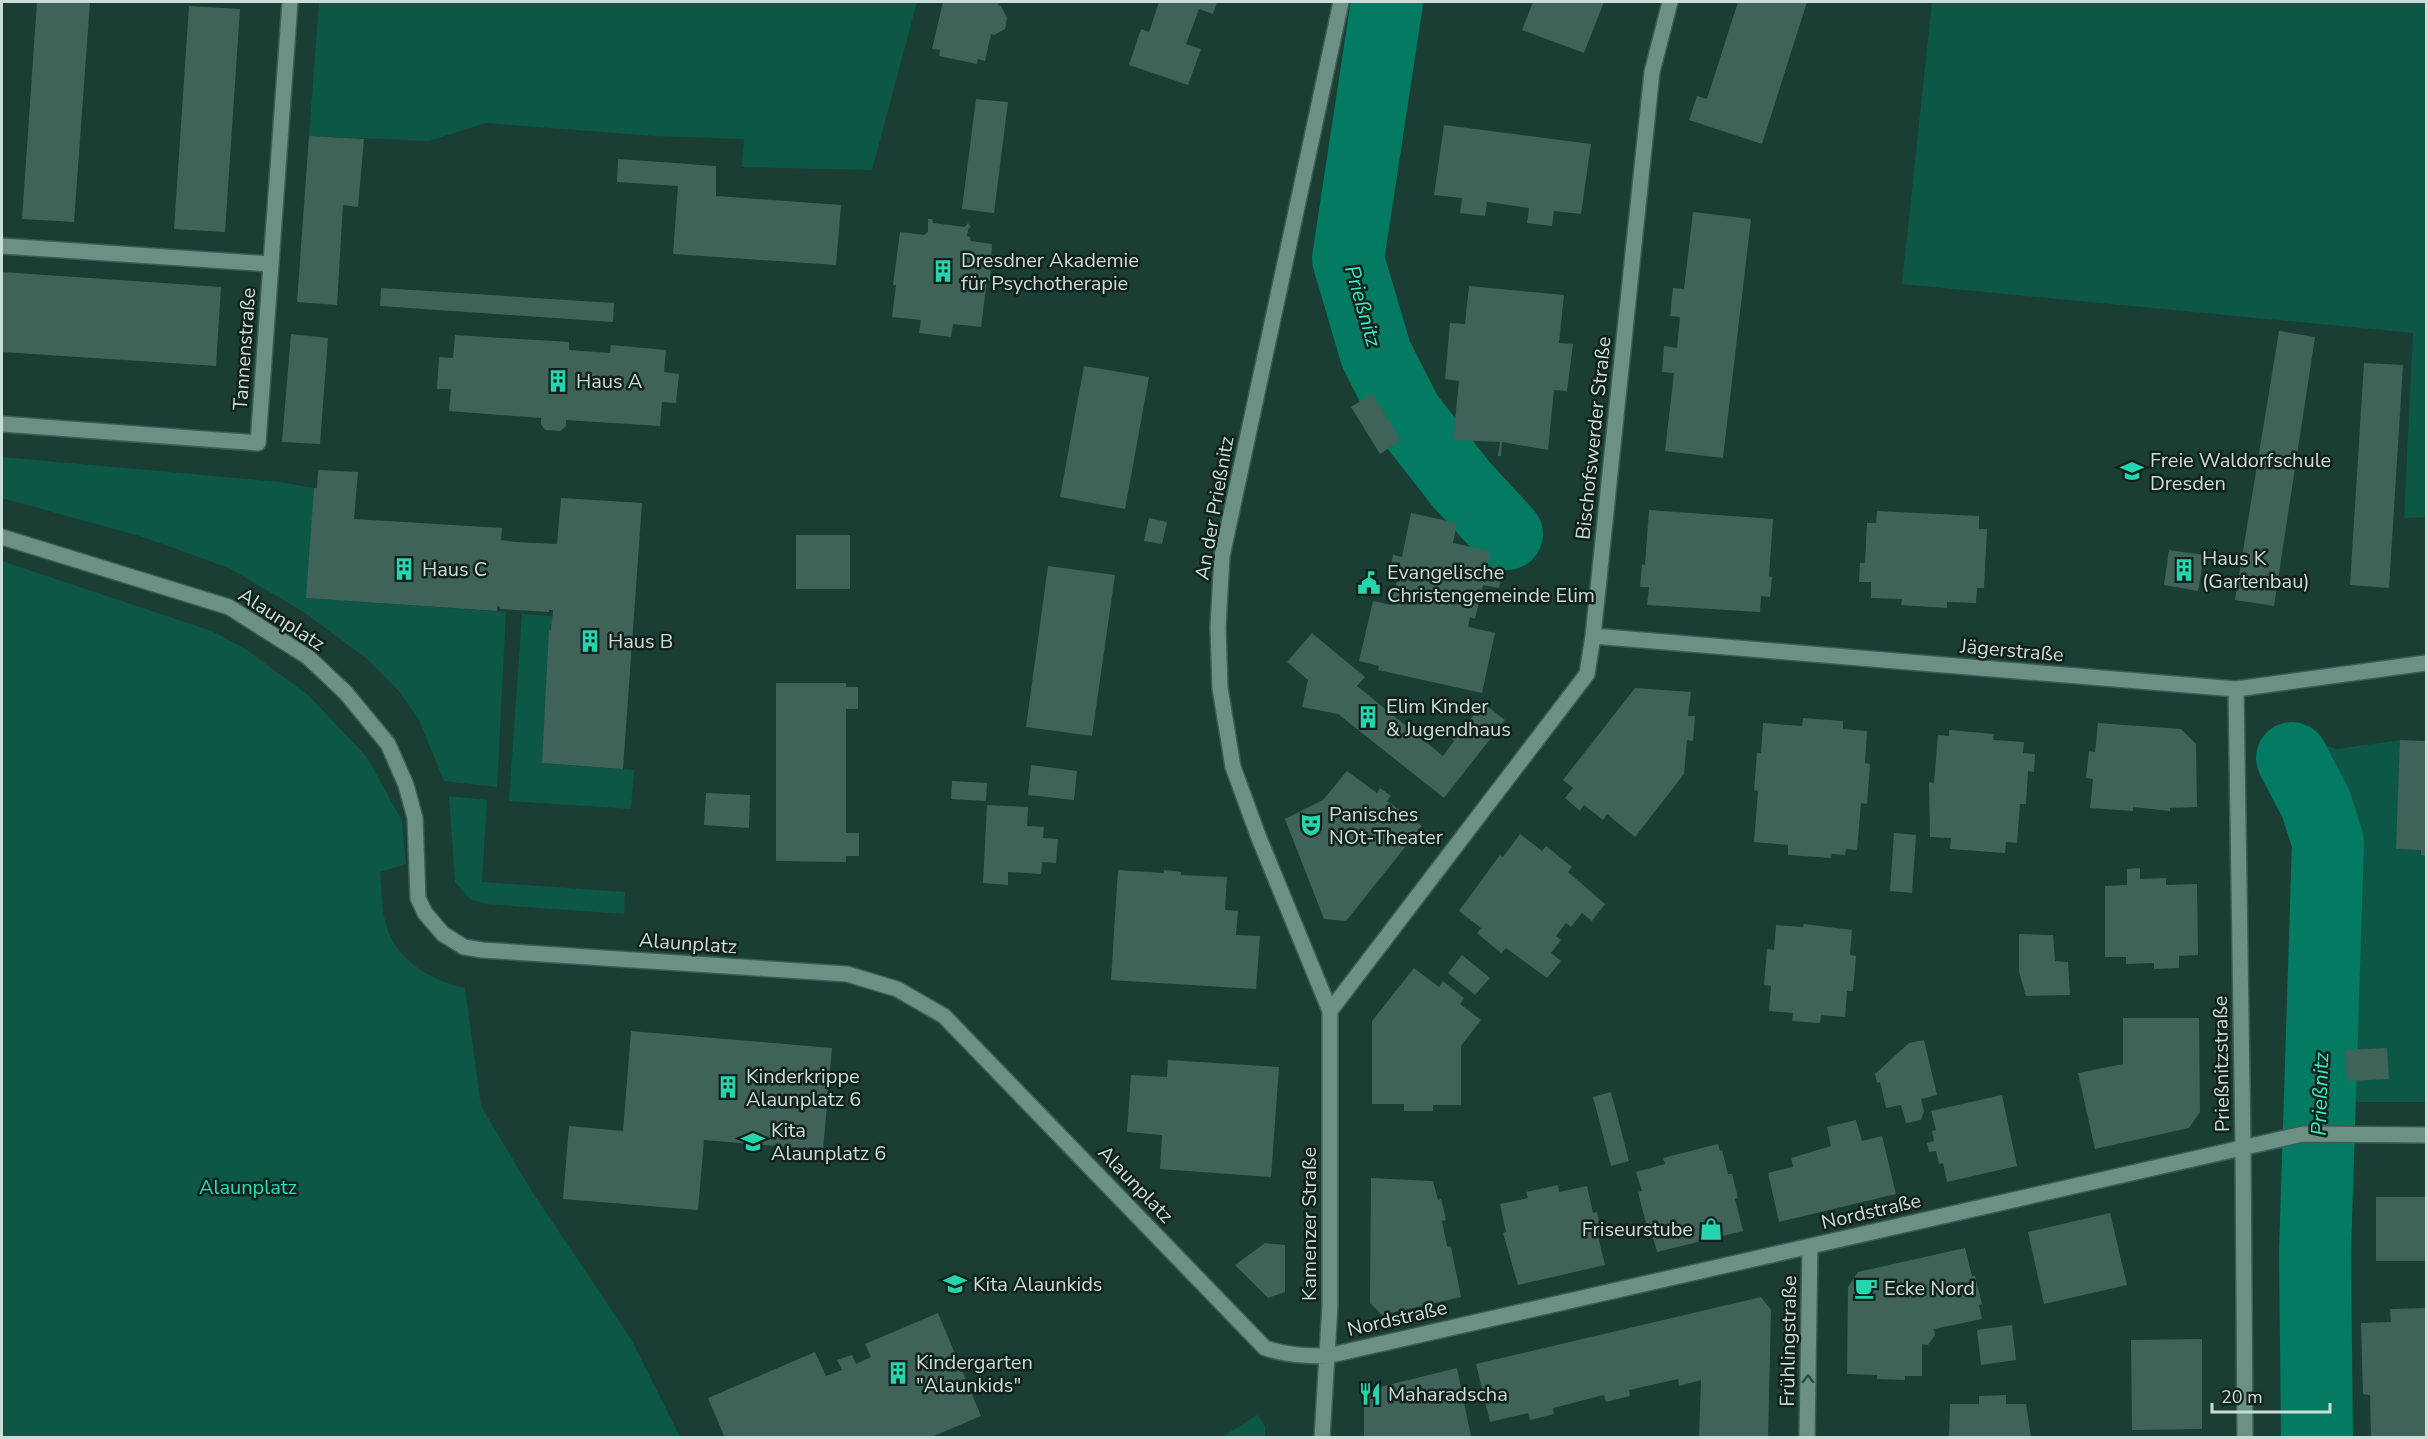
<svg xmlns="http://www.w3.org/2000/svg" width="2428" height="1439" font-family="'Nunito Sans',sans-serif">
<style>
.green{fill:#0d5746}
.lines{fill:none;stroke-linecap:round;stroke-linejoin:round}
.river{stroke:#037a62;stroke-width:72}
.building{fill:#3f6358}
.lane-casing{stroke:#3d5c53;stroke-width:18}
.street-casing{stroke:#3d5c53;stroke-width:18}
.lane{stroke:#6b9084;stroke-width:15}
.street{stroke:#6b9084;stroke-width:15}
.oneway{stroke:#314840}
.labels{text-anchor:middle;stroke-width:5;stroke-linejoin:round;paint-order:stroke}
.poi-label{font-size:20px;fill:#caded7;stroke:#12211c;text-anchor:start}
.street-label{font-size:20px;fill:#caded7;stroke:#12211c}
.park-label{font-size:20px;fill:#20e3b9;stroke:#12211c}
.water-label{font-size:21px;font-style:italic;fill:#36edc3;stroke:#12211c}
</style>
<rect width="100%" height="100%" fill="#1a3e33"/>
<!-- green -->
<path class="green" d="M319,2h598l-45,168 -130,-3 2,-28 -91,-3 -167,-13 -57,18 -120,-5z
M1932,2h494v515l-22,1 9,-185 -511,-49z
M2,457l278,25 34,6 -7,110 199,14 -9,175 -53,-6 -25,-61 -21,-30 -31,-31 -62,-46 -76,-45 -86,-31 -141,-39z
M2,561l210,70 35,19 61,45 59,62 35,64 4,43 -26,8c2,18 1,39 7,56 11,34 46,53 78,60l16,118 52,87 99,148 48,96h-678z
M522,614l31,2 -11,147 92,7 -3,39 -122,-8z
M2306,740l31,9 63,-9 21,115 5,1v246h-80l1,-265 -47,-89z
M449,796l38,4 -5,82 143,10 -1,22 -139,-10 -15,-5 -15,-17z
M1257,1415l8,11v11h-43z"/>
<g class="lines">
<!-- river -->
<path class="river" d="M1387,2l-39,257 28,95 31,61 54,69 46,50
M2292,758l24,46 12,38 -13,410 2,186"/>
</g>
<!-- building -->
<path class="building" d="M37,2h53l-16,220 -52,-3z
M943,2h56l-1,3 3,1 6,12 -2,11 -11,6 -3,-1 -6,27 -7,-2 -1,5 -38,-8 1,-6 -8,-1z
M1159,2h58l-4,12 -14,-5 -13,35 15,5 -13,36 -59,-20 12,-36 8,3z
M1533,2h71l-20,51 -62,-23z
M1738,2h69l-45,142 -73,-24 8,-24 10,3z
M189,6l51,3 -15,223 -51,-3z
M976,99l32,3 -14,111 -32,-4z
M1444,125l147,19 -10,70 -27,-3 -2,15 -25,-3 2,-15 -42,-6 -2,14 -25,-3 2,-15 -28,-3z
M309,136l55,3 -6,68 -15,-2 -6,100 -40,-3z
M618,159l98,7v30l125,9 -5,60 -163,-11 5,-68 -61,-4z
M1693,212l58,7 -28,239 -58,-7 9,-78 -12,-1 2,-26 13,2 3,-31 -10,-1 3,-28 11,1z
M928,219h4l1,4 32,4 3,-4 3,4 -3,2 -1,7 3,1 1,4 21,3 -2,37 -3,-1 -6,47 -28,-3 -2,13 -32,-4 2,-13 -29,-3 4,-32h-3l7,-53 24,3 4,-3z
M2,272l219,15 -5,79 -214,-14z
M1469,286l95,9 -5,48 14,1 -6,47 -13,-1 -6,60 -46,-8 -1,14h-3l2,-14 -47,-2 6,-59 -14,-2 5,-56 15,1z
M381,288l233,15 -1,19 -233,-16z
M2279,331l36,6 -41,269 -39,-6z
M291,334l37,4 -8,106 -38,-2z
M455,335l114,7v8l41,3 1,-8 55,5 -2,22 15,2 -3,29 -14,-1 -2,24 -94,-6v6l-6,5 -15,-1 -4,-6v-6l-92,-7 2,-22h-14l2,-32 14,1z
M2364,363l39,2 -14,223 -39,-3z
M1084,366l65,11 -24,132 -65,-12z
M1372,394l29,46 -21,14 -29,-47z
M318,470l40,2 -4,47 148,9 -1,12 14,2 42,2 4,-46 81,5 -19,266 -81,-6 7,-133h2l2,-20h-4v2l-32,-2 -17,-1v-2l-3,-1v5l-191,-13 8,-110h3z
M1649,510l124,9 -4,57 3,1 -2,20 -9,-1 -1,16 -113,-7 2,-18h-9l2,-23 3,1z
M1877,511l102,5v13h8l-3,59h-7l-1,15 -29,-1v6l-46,-3 1,-6 -31,-1v-16h-12l1,-19h5l2,-40h9z
M1411,513l46,10 -4,20 37,8 -3,14 17,4 -5,19 -16,-3 -8,34 -5,-2 -2,10 27,6 -13,60 -104,-23 1,-4 -20,-5 14,-60 18,4 7,-29 -9,-2 4,-19 9,2z
M1149,518l18,4 -5,22 -18,-3z
M796,535h54v54h-54z
M2169,550l35,5 -6,36 -34,-6z
M1048,566l67,9 -23,161 -66,-9z
M1312,633l53,44 -8,9 86,70 11,-15 -4,-4 9,-11 4,3 20,-26 22,17 -61,78 -106,-84 -36,-7 6,-27 -21,-18z
M776,683h70v4h12v22h-12v124h13v23h-13v6l-70,-1z
M1635,688l56,4 -3,24h7l-2,25 -6,-1 -3,34 -49,63 -28,-23 -4,6 -19,-15 -4,6 -15,-13 8,-10 -10,-8z
M1803,718l40,3v8l24,2 -2,32 5,1 -3,40 -6,-1 -4,47 -11,-1 -1,6 -13,-1 -1,4 -43,-3v-10l-34,-3 4,-51 -4,-1 3,-37h4l2,-30 39,3z
M2098,723l83,6 15,15 1,63 -27,1v3l-37,-4v4l-43,-3 3,-29 -7,-1 3,-27 6,1z
M1949,730l45,4 -1,6 31,2 -1,11 12,1 -1,18 -6,-1 -2,33h-6l-3,39 -11,-1 -1,11 -55,-4 1,-11 -21,-1 -1,-55 5,1 4,-48 11,1z
M2400,740l26,1v115l-5,-1v-5l-25,-1z
M1031,765l46,6 -3,29 -46,-5z
M1347,771l30,22 3,-5 11,8 -4,5 35,25 -76,95 -22,-2 -39,-100 38,-19z
M952,781l35,2 -1,18 -35,-2z
M706,793l44,2 -1,33 -45,-3z
M987,805l41,2 -1,19 17,1 -1,11 15,1 -2,24 -14,-1 -1,12 -33,-2v13l-25,-2z
M1894,833l22,2 -4,58 -22,-2z
M1520,834l22,17 4,-5 26,21 -4,5 37,32 -13,17 -10,-8 -11,14 -5,-4 -10,13 5,4 -10,13 10,8 -14,17 -41,-30 -5,5 -24,-20 4,-5 -22,-17 41,-56 3,2z
M2140,868v11l26,-1v7l31,-1 1,71 -19,1v12l-25,1v-6l-28,1v-7h-21v-71l22,-1v-16z
M1118,870l46,3v-3l10,1 7,1v3l46,2 -2,33 13,1 -2,24 24,1 -4,53 -145,-9z
M1804,924l48,6 -2,25 6,1 -3,35h-6l-2,26 -24,-2 -1,8 -28,-2 1,-8 -24,-2 2,-25 -7,-1 3,-36 7,1 2,-25 27,2z
M2019,934l34,1 2,26 13,1 2,33 -44,1 -7,-24z
M1462,955l28,23 -15,17 -27,-22z
M1414,968l25,19 4,-6 21,17 -4,6 21,16 -20,26v59h-28v6h-29v-7h-32v-83z
M2123,1018h76l1,94 -11,16 -94,21 -17,-76 45,-9z
M631,1031l201,17 -9,102 -119,-10 -6,70 -135,-11 6,-73 54,5z
M1924,1040l13,55 -16,4 3,12 -3,9 -15,3 -5,-18 -15,3 -6,-26 -3,1 -2,-9 34,-31z
M2387,1048l2,31 -42,2 -2,-31z
M1168,1060l111,7 -8,110 -111,-8 2,-34 -35,-3 4,-57 36,2z
M1611,1092l18,69 -18,5 -18,-69z
M2002,1095l15,71 -70,16 -4,-19 -4,1 -3,-13 -7,1 -1,-5 -1,-4 7,-2 -2,-10 4,-1 -5,-19z
M1856,1120l6,21 20,-5 14,58 -117,28 -11,-49 25,-6 -2,-9 40,-12 -4,-19z
M1718,1144l2,7 2,-1 6,24h4l6,24 -3,1 8,32 -86,21 -8,-29h-3l-8,-31 4,-1 -6,-19 29,-8 -2,-6z
M1371,1178l62,3 5,19 3,-1 3,12 2,9 -4,1 5,25 4,1 10,50 -79,18 -12,-12z
M1558,1185l1,7 28,-6 6,27 4,-1 5,23 -4,1 7,29 -87,20 -15,-52 3,-1 -6,-28 28,-6 -2,-6z
M2376,1197h50v64h-50z
M2110,1213l17,72 -83,19 -16,-72z
M1265,1243l20,2v47l-17,6 -33,-33z
M1965,1248l7,28h3l7,28 -3,1 3,14 -48,10 1,6 -7,10 -6,-1v32h-17v4l-28,-1v-4l-30,-1 1,-87 10,-15z
M1761,1297l10,13 -3,128h-69l2,-58 -22,6 -1,-7 -49,11 1,6 -24,6 -2,-7 -51,13 1,6 -24,6 -2,-7 -38,9 -14,-58z
M2426,1308v130h-55l-1,-43 -7,-1 -2,-71 30,-1 -1,-13z
M938,1313l43,103 -52,22h-204l-17,-40 107,-46 11,24 16,-6 -5,-10 15,-5 4,9 15,-7 -6,-13z
M2012,1325l4,35 -35,5 -4,-35z
M2202,1339v90l-70,1 -1,-90z
M1457,1368l14,69 -107,1v-37l12,-13z
M2006,1395v9h20l5,34h-82l1,-34h29v-8z"/>
<g class="lines">
<!-- lane casing -->
<g class="lane-casing">
<path id="lane" d="M2,246l269,18"/>
</g>
<!-- street casing -->
<g class="street-casing">
<path id="street" d="M2,424l256,19 32,-441
M2,537l227,70 79,50 38,36 42,51 18,41 9,33 3,80 7,15 18,21 21,13 18,3 365,24 50,15 47,27 321,332c21,7 40,8 62,8l976,-222 123,1
M1593,636l643,53 190,-26
M2236,689l7,458 2,291
M1330,1011l257,-337 6,-38 59,-564 18,-70
M1322,1438l8,-133v-294l-71,-173 -26,-71 -13,-79 -2,-61 4,-71 8,-37 111,-517
M1807,1438l3,-192"/>
</g>
<!-- lane -->
<use href="#lane" class="lane"/>
<!-- street -->
<use href="#street" class="street"/>
</g>
<!-- one-way arrows -->
<defs><path id="oneway-chevron" d="M-2-3.5L2.5 0L-2 3.5" fill="none" stroke-width="1.6" stroke-linecap="round" stroke-linejoin="round" transform="scale(1.5)"/></defs>
<use class="oneway" href="#oneway-chevron" transform="translate(1808 1379) rotate(-89)"/>
<!-- icons -->
<defs>
<g id="building-bare" transform="scale(1.8)"><path d="M-4-6H4V6H1V3H-1V6H-4ZM-2.5-4.3h1.7v1.8h-1.7ZM.8-4.3h1.7v1.8H.8ZM-2.5-1h1.7V.8h-1.7ZM.8-1h1.7V.8H.8Z" fill="#26d5ae" stroke="#12211c" stroke-width="2.5" paint-order="stroke"/></g>
<g id="school-bare" transform="scale(1.8)"><path d="M0-5L7-2L0 1L-7-2ZM-4 1L0 2.5L4 1V4Q0 6-4 4Z" fill="#26d5ae" stroke="#12211c" stroke-width="2.5" paint-order="stroke"/></g>
<g id="civic-bare" transform="scale(1.8)"><path d="M-.6-6.5H3V-4.5H.6V-3L4-1V1h2V6H-6V1h2V-1L-.6-3ZM-1.2 2.5V6h2.4V2.5Z" fill="#26d5ae" stroke="#12211c" stroke-width="2.5" paint-order="stroke"/></g>
<g id="theatre-bare" transform="scale(1.8)"><path d="M-5-5.5Q0-4 5-5.5V0Q5 5 0 6Q-5 5-5 0ZM-3.3-2.5H-1v1.5H-3.3ZM1-2.5H3.3v1.5H1ZM-2.8 1Q0 5.5 2.8 1Z" fill="#26d5ae" stroke="#12211c" stroke-width="2.5" paint-order="stroke"/></g>
<g id="shop-bare" transform="scale(1.8)"><path d="M-5-2.5h2.3a2.7 3.5 0 0 1 5.4 0H5L5.5 6h-11ZM-1.5-2.5h3a1.5 2.3 0 0 0-3 0Z" fill="#26d5ae" stroke="#12211c" stroke-width="2.5" paint-order="stroke"/></g>
<g id="cafe-bare" transform="scale(1.8)"><path d="M-5.5-4.5H6V0H3Q3 3.5 0 3.5H-2.5Q-5.5 3.5-5.5 0ZM3-3.2v2h1.7v-2ZM-6 4.5H4V6H-6Z" fill="#26d5ae" stroke="#12211c" stroke-width="2.5" paint-order="stroke"/></g>
<g id="restaurant-bare" transform="scale(1.8)"><path d="M-5-6h1v4h1v-4h1v4h1v-4h1v5L-1.5 .5V6h-2V.5L-5-1ZM5-6V6H3V1.5H1.5Q1.5-4 5-6Z" fill="#26d5ae" stroke="#12211c" stroke-width="2.5" paint-order="stroke"/></g>
</defs>
<g fill-rule="evenodd">
<use href="#building-bare" x="943" y="271"/>
<use href="#building-bare" x="558" y="381"/>
<use href="#school-bare" x="2132" y="471"/>
<use href="#building-bare" x="404" y="569"/>
<use href="#building-bare" x="2184" y="570"/>
<use href="#civic-bare" x="1369" y="583"/>
<use href="#building-bare" x="590" y="641"/>
<use href="#building-bare" x="1368" y="717"/>
<use href="#theatre-bare" x="1311" y="825"/>
<use href="#building-bare" x="728" y="1087"/>
<use href="#school-bare" x="753" y="1142"/>
<use href="#shop-bare" x="1711" y="1229"/>
<use href="#school-bare" x="955" y="1284"/>
<use href="#cafe-bare" x="1866" y="1288"/>
<use href="#building-bare" x="898" y="1373"/>
<use href="#restaurant-bare" x="1370" y="1394"/>
</g>
<g class="labels">
<!-- poi labels -->
<g class="poi-label">
<text x="961" y="267">Dresdner Akademie<tspan x="961" dy="23">für Psychotherapie</tspan></text>
<text x="576" y="388">Haus A</text>
<text x="2150" y="467">Freie Waldorfschule<tspan x="2150" dy="23">Dresden</tspan></text>
<text x="2202" y="565">Haus K<tspan x="2202" dy="23">(Gartenbau)</tspan></text>
<text x="422" y="576">Haus C</text>
<text x="1387" y="579">Evangelische<tspan x="1387" dy="23">Christengemeinde Elim</tspan></text>
<text x="608" y="648">Haus B</text>
<text x="1386" y="713">Elim Kinder<tspan x="1386" dy="23">&amp; Jugendhaus</tspan></text>
<text x="1329" y="821">Panisches<tspan x="1329" dy="23">NOt-Theater</tspan></text>
<text x="746" y="1083">Kinderkrippe<tspan x="746" dy="23">Alaunplatz 6</tspan></text>
<text x="771" y="1137">Kita<tspan x="771" dy="23">Alaunplatz 6</tspan></text>
<text x="1693" y="1236" text-anchor="end">Friseurstube</text>
<text x="973" y="1291">Kita Alaunkids</text>
<text x="1884" y="1295">Ecke Nord</text>
<text x="916" y="1369">Kindergarten<tspan x="916" dy="23">"Alaunkids"</tspan></text>
<text x="1388" y="1401">Maharadscha</text>
</g>
<!-- street labels -->
<g class="street-label">
<text transform="translate(244 349) rotate(-86)" y="7">Tannenstraße</text>
<text transform="translate(1593 438) rotate(-84)" y="7">Bischofswerder Straße</text>
<text transform="translate(1214 508) rotate(-80)" y="7">An der Prießnitz</text>
<text transform="translate(282 619) rotate(33)" y="7">Alaunplatz</text>
<text transform="translate(2012 650) rotate(5)" y="7">Jägerstraße</text>
<text transform="translate(688 943) rotate(4)" y="7">Alaunplatz</text>
<text transform="translate(2221 1064) rotate(-91)" y="7">Prießnitzstraße</text>
<text transform="translate(1136 1184) rotate(46)" y="7">Alaunplatz</text>
<text transform="translate(1871 1211) rotate(-13)" y="7">Nordstraße</text>
<text transform="translate(1309 1224) rotate(-90)" y="7">Kamenzer Straße</text>
<text transform="translate(1397 1318) rotate(-13)" y="7">Nordstraße</text>
<text transform="translate(1788 1341) rotate(-89)" y="7">Frühlingstraße</text>
</g>
<!-- park labels -->
<g class="park-label">
<text x="248" y="1194">Alaunplatz</text>
</g>
<!-- water labels -->
<g class="water-label">
<text transform="translate(1363 306) rotate(74)" y="7">Prießnitz</text>
<text transform="translate(2320 1094) rotate(-88)" y="7">Prießnitz</text>
</g>
</g>
<!-- border -->
<rect width="2428" height="1439" fill="none" stroke="#caded7" stroke-width="6"/>
<!-- scale -->
<path d="M2212 1403v9h118v-9" fill="none" stroke="#caded7" stroke-width="3"/>
<text x="2221" y="1403" font-size="18" fill="#caded7" stroke="#12211c" stroke-width="4.5" paint-order="stroke">20 m</text>
</svg>
